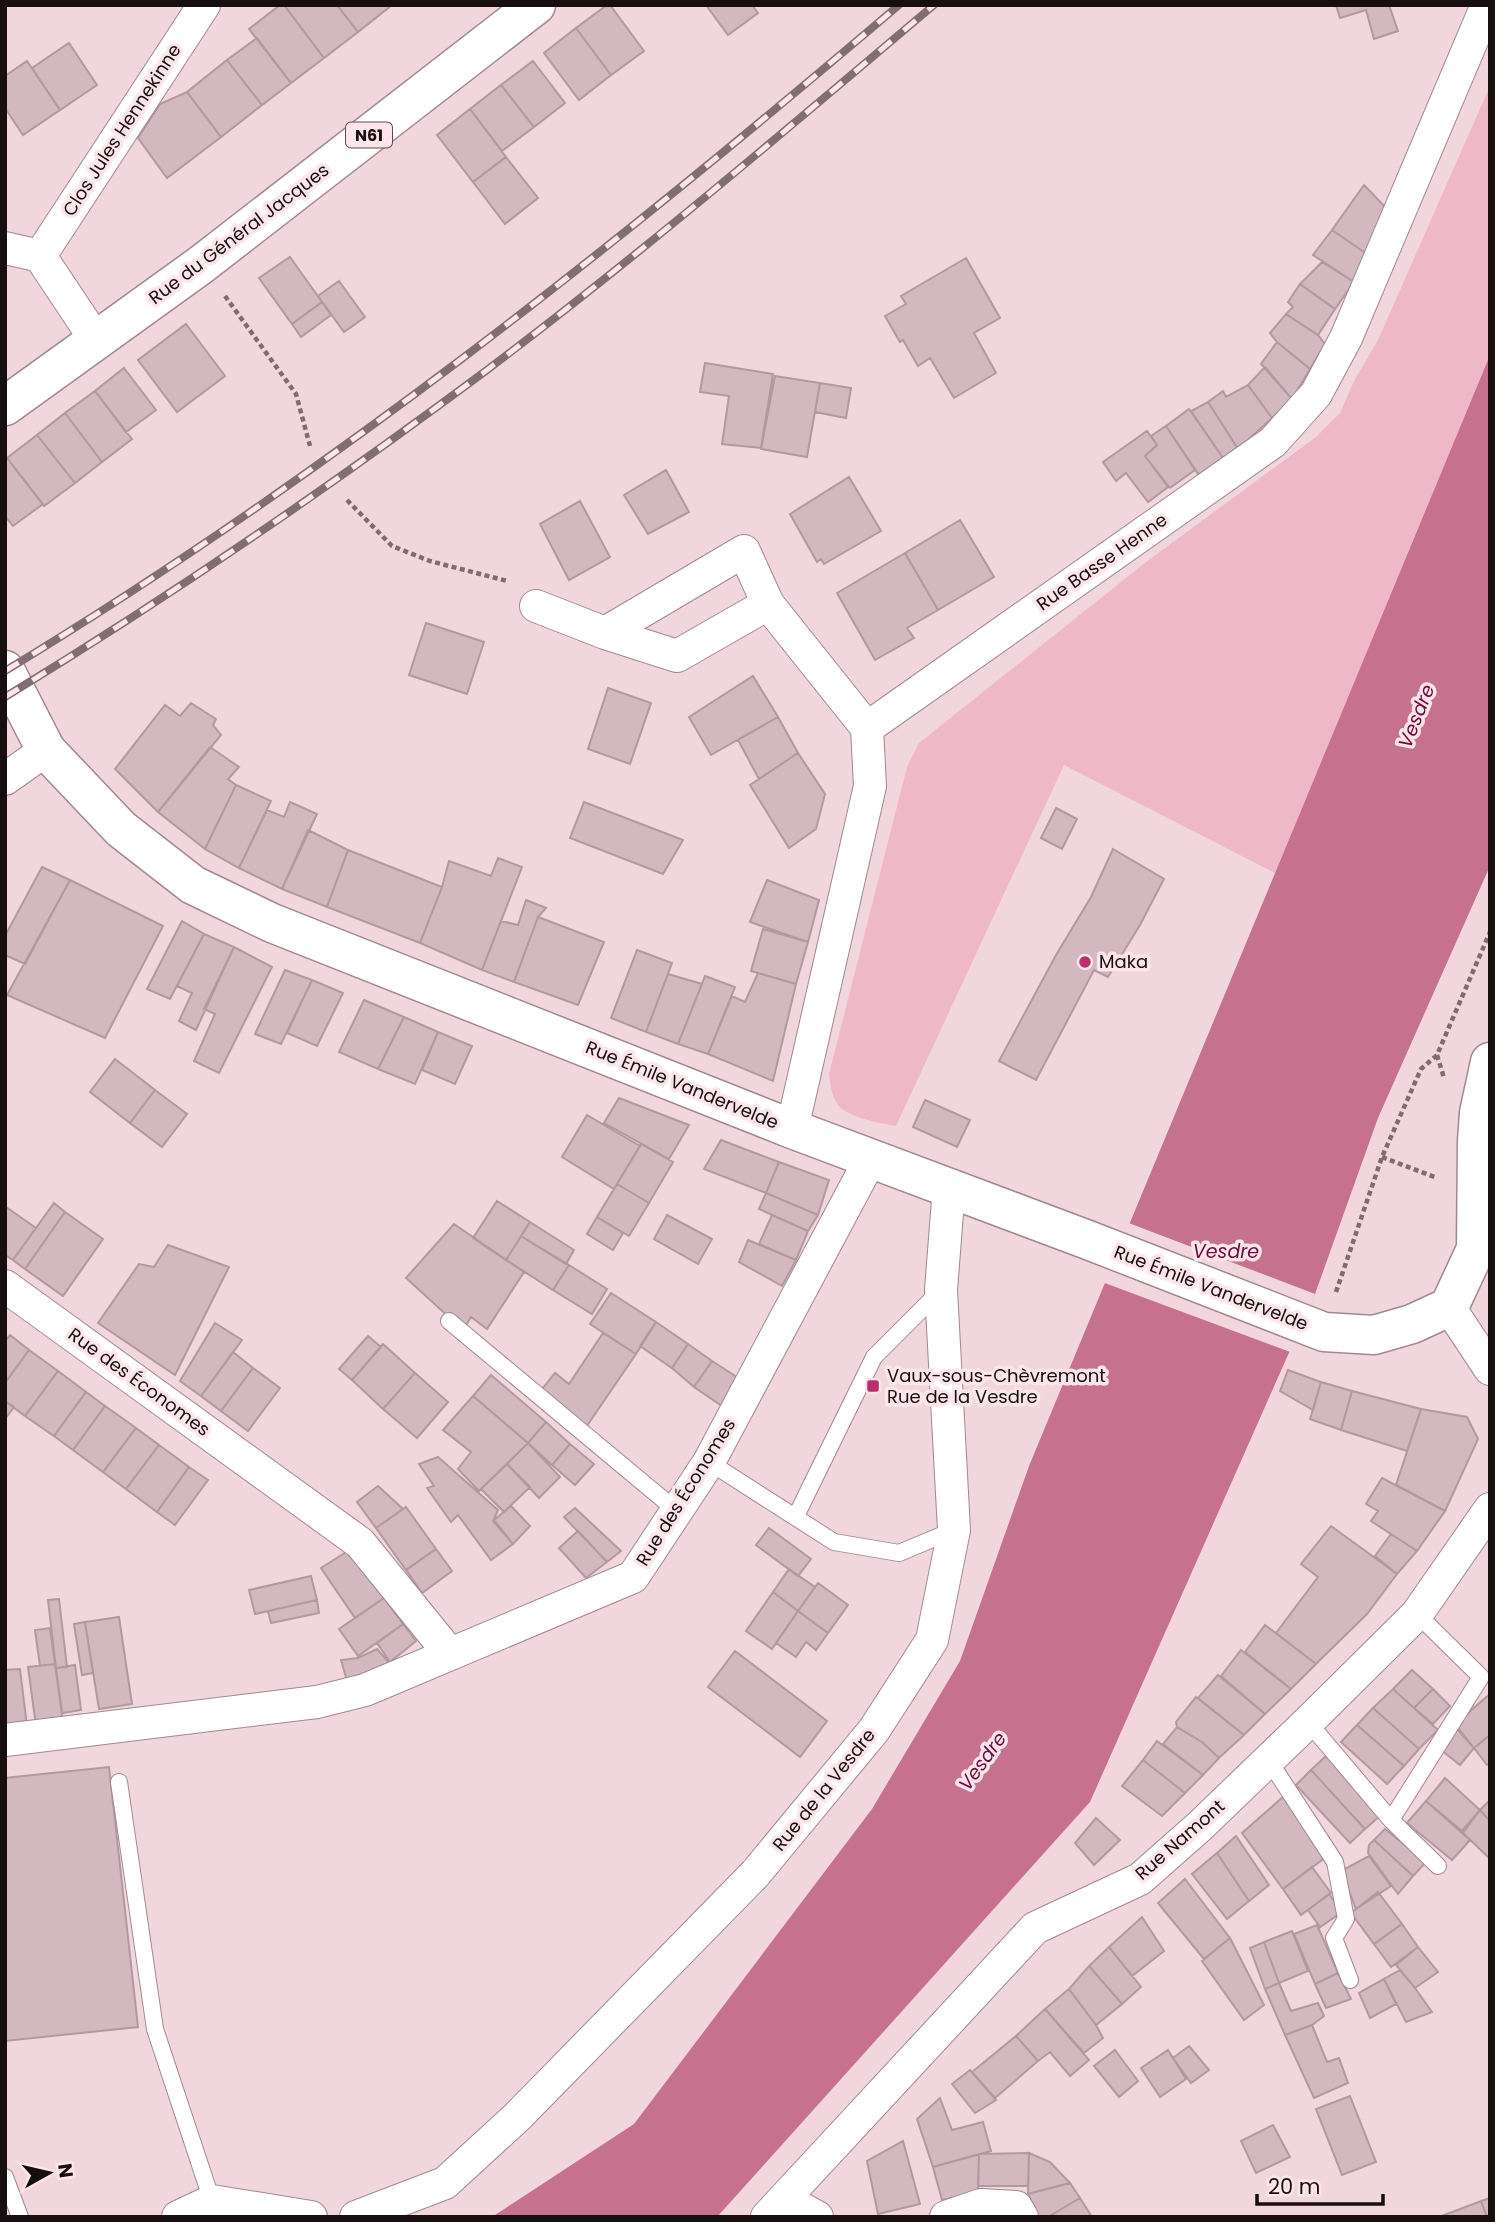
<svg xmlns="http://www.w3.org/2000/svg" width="1495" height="2222" font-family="Poppins,sans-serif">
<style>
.green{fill:#efb8c9}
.water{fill:#c6718e}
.pier{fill:#f2d6de}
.building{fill:#d3b8c0;stroke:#b298a0;stroke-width:2}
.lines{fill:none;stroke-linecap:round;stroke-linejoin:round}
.lane-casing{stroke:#a1888f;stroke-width:18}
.street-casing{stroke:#a1888f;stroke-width:34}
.secondary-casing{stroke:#a1888f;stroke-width:41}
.primary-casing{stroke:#a1888f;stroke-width:41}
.path{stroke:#7e6c71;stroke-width:4.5;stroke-dasharray:5 3.5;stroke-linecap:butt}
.lane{stroke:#fff;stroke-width:16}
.street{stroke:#fff;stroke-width:32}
.secondary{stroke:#fff;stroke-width:38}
.primary{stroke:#fff;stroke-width:38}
.rail-casing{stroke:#806e73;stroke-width:8}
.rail{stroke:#fce5eb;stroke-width:5;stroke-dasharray:16;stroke-linecap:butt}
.poi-dot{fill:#b82f6c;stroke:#fce5eb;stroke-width:2.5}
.labels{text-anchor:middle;stroke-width:7;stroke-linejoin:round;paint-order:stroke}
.shield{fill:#fce5eb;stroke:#5c4e52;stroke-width:2}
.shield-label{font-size:16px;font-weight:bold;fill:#170e10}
.street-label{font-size:18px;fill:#170e10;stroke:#fce5eb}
.poi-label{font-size:18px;fill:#170e10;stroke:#fce5eb;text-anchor:start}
.water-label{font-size:19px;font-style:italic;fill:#73083e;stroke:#fce5eb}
</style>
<rect width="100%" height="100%" fill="#f2d6de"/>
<!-- green -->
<path class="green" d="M1490,86v269l-215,518 -211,-108 -168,361c-16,-3 -46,-8 -57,-20 -7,-8 -9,-22 -10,-32l78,-307 12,-24 227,-181 170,-125 24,-24 14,-32 24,-41z"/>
<!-- water -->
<path class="water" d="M1490,355v511l-112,252 -63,176 -225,508 -373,415h-225l142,-93 238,-315 88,-148 69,-195z"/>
<!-- pier -->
<path class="pier" d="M1126,1222l189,72 -22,59 -191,-71z"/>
<!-- building -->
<path class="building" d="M280,5h4l40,53 -33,25 -42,-54z
M284,5h53l21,27 -34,26z
M337,5h55l-34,27z
M607,5h3l34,46 -33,24 -35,-47z
M706,5h46l6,8 -30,22z
M1336,5h53l9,26 -24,8 -8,-29 -26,8z
M576,28l35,47 -32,25 -35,-47z
M257,38l34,45 -29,22 -35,-45z
M69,43l28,42 -37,25 -28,-42z
M227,60l35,45 -41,32 -34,-45z
M27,61l33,49 -37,25 -18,-27v-32z
M533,61l32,42 -31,24 -33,-42z
M501,85l33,42 -32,24 -32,-42z
M187,92l34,45 -54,41 -29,-40 22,-34z
M470,109l36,48 -33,25 -36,-47z
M506,157l32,41 -33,26 -32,-42z
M1364,185l23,24 -20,45 -35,-24z
M1332,230l35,24 -13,28 -41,-27z
M290,257l32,45 -30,22 -33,-46z
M966,258l34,60 -26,15 22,40 -42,25 -24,-40 -12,8 -15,-26 -3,2 -15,-26 21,-12 -5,-8z
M1322,262l32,20 -19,27 -35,-25z
M339,281l26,36 -21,15 -26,-36z
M1300,284l35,25 -17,26 -32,-21 7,-7 -5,-5z
M322,302l9,13 -30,22 -9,-13z
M1286,314l32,21 7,9 -15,25 -33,-27 -7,-9z
M186,324l39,52 -48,36 -39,-52z
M1277,342l33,27 -18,30 -31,-35z
M705,363l68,11 -12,74 -39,-4 7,-48 -29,-4z
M1265,367l27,32 -20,19 -24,-33z
M124,368l32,42 -30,22 -31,-41z
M775,376l45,7 -13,74 -46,-8z
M820,383l31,5 -5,30 -31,-6z
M1248,385l24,33 -34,31 -30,-47 15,-11 3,6z
M95,391l37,48 -30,23 -37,-49z
M1208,402l30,47 -15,9 -32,-47z
M1189,409l34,49 -24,17 -33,-49z
M65,413l37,49 -27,21 -38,-48z
M1166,426l29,44 -25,18 -25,-32 12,-11 -6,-9z
M1147,431l10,14 -12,11 23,31 -20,15 -22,-29 -10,8 -13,-19z
M37,435l38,48 -31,23 -37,-48z
M7,458l36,46 -30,22 -8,-10v-56z
M666,470l23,42 -41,22 -24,-39z
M849,477l32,54 -57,33 -3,-5 -4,3 -27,-48z
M580,501l30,56 -41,23 -29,-56z
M960,520l34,57 -56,33 -33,-57z
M905,553l33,57 -31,18 7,10 -39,22 -38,-67z
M426,623l58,19 -17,52 -58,-19z
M753,676l25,41 -67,38 -22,-38z
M608,688l43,15 -21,61 -42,-15z
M191,703l25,16 -3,6 8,10 -63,77 -43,-43 50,-64 15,11z
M778,717l20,36 -39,26 -21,-39z
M210,747l29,20 -11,12 8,6 -31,64 -47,-37z
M798,753l27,41 -9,35 -27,19 -39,-63z
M236,785l35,16 -32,67 -34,-19z
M290,802l27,12 -35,75 -43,-21 28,-58 17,7z
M584,802l99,38 -20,34 -93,-36z
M1056,808l21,11 -15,30 -21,-11z
M308,830l40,20 -21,57 -45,-18z
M1113,849l51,30 -24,46 -32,52 -14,-7 -58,110 -37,-19 57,-106 35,-58z
M348,850l94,37 -22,56 -93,-36z
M498,858l24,9 -40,103 -62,-27 22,-56 7,-26 42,15z
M42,867l28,13 -45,84 -20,-9v-19z
M70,880l93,46 -58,112 -98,-43z
M767,880l52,20 -11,42 -58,-20z
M526,900l20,8 -8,9 -24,65 -32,-12 19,-49 17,4z
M538,917l66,25 -26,63 -64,-23z
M182,921l22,13 -34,65 -23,-10z
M763,929l45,13 -12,42 -45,-13z
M204,934l30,13 -38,83 -17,-9 13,-28 -15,-7z
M234,947l38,20 -53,106 -25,-12 21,-47 -11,-5z
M637,950l35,13 -26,69 -35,-14z
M285,970l27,10 -31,64 -26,-10z
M758,973l38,11 -23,97 -65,-27 24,-58 13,6z
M668,974l34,10 -24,60 -32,-12z
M705,976l30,11 -27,67 -30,-10z
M312,980l31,13 -26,53 -30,-13z
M364,1000l40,17 -26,52 -39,-17z
M404,1017l34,15 -23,52 -37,-15z
M438,1032l34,14 -17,38 -33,-14z
M115,1059l40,31 -25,33 -40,-31z
M155,1090l32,24 -25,33 -32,-24z
M619,1098l70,27 -20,34 -65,-36z
M925,1100l45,20 -13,27 -44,-20z
M587,1115l53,31 -26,43 -52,-32z
M721,1140l58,22 -13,31 -62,-24z
M641,1144l32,18 -24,41 -32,-19z
M779,1162l50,18 -11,35 -52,-22z
M617,1184l32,19 -20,33 -32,-19z
M766,1193l52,22 -10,16 -49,-22z
M497,1201l33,21 -24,38 -33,-22z
M54,1203l11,9 -40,57 -12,-9z
M6,1207l30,21 -23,32 -8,-5z
M65,1212l38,27 -40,57 -38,-27z
M667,1215l45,24 -14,25 -44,-25z
M772,1215l36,16 -12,29 -37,-16z
M597,1217l26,16 -10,17 -26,-16z
M530,1222l44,28 -8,14 -45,-28z
M454,1224l70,48 -37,57 -16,-12 -8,13 -57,-52z
M521,1236l48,29 -16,25 -47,-30z
M748,1240l48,20 -14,26 -43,-24z
M168,1245l61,22 -54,108 -77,-52 41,-59 15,3z
M569,1265l38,24 -15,25 -39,-24z
M611,1293l45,29 -20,32 -46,-30z
M656,1322l32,22 -16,24 -32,-22z
M215,1323l27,17 -41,56 -21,-15z
M603,1333l33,21 -52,76 -45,-37 16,-20 14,11z
M10,1335l19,15 -24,33v-42z
M368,1336l13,11 -29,33 -13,-11z
M383,1344l32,29 -32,36 -31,-29z
M688,1344l24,17 -18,26 -22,-19z
M29,1350l29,21 -33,45 -20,-15v-18z
M233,1352l20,16 -32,43 -20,-15z
M712,1361l31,20 -18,27 -31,-21z
M253,1368l27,20 -32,43 -27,-20z
M1288,1370l33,12 -8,28 -33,-19z
M58,1371l28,21 -32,44 -29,-20z
M415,1373l33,29 -31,36 -34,-29z
M491,1375l55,47 -18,21 -55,-47z
M1321,1382l31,9 -11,39 -31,-11z
M1352,1391l69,18 -14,42 -66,-21z
M86,1392l19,14 -32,44 -19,-14z
M473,1396l55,47 -49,48 -21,-22 13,-17 -28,-22z
M5,1401l9,6 -9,12z
M105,1406l31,22 -33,44 -30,-22z
M1421,1409l46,8 11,22 -33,72 -49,-26z
M546,1422l24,22 -18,21 -24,-22z
M136,1428l23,17 -33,44 -23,-17z
M528,1443l32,34 -21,21 -32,-34z
M570,1444l24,20 -19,21 -23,-20z
M159,1445l30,22 -32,45 -31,-23z
M438,1457l60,53 -5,11 20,23 -22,16 -33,-45 -7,7 -24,-34 7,-2 -15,-22z
M507,1464l23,23 -26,25 -23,-23z
M189,1467l19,13 -33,45 -18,-13z
M1382,1478l63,33 -28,40 -46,-30 7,-10 -12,-7z
M378,1486l25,23 -27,19 -19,-26z
M511,1506l19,20 -17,18 -19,-24z
M406,1507l30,42 -30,21 -30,-42z
M575,1508l46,43 -14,11 -43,-45z
M1331,1526l66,48 -30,40 -51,50 -40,-31 42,-56 -17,-13z
M769,1528l42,31 -13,17 -42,-31z
M578,1531l29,31 -21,16 -27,-30z
M1391,1534l26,17 -20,23 -22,-18z
M351,1549l33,49 -29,20 -34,-50z
M436,1549l16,22 -30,22 -16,-23z
M789,1569l26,18 -17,24 -25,-19z
M311,1576l6,24 -62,14 -6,-24z
M818,1583l30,22 -20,28 -30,-22z
M773,1592l25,19 -26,38 -26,-18z
M384,1598l19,26 -45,32 -19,-27z
M59,1599l8,68 -11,1 -8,-68z
M317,1600l2,13 -48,10 -3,-12z
M798,1611l30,22 -12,17 -10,-8 -10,15 -20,-14z
M119,1617l13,87 -33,5 -14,-87z
M85,1622l8,51 -11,2 -8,-51z
M403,1624l13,17 -26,21 -13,-19z
M1265,1625l51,39 -25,25 -46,-37z
M50,1628l5,36 -15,2 -5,-36z
M377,1649l14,16 -44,16 -6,-21 17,-2z
M1241,1650l50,39 -26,25 -44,-38z
M735,1651l92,70 -27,36 -92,-70z
M55,1664l8,58 -27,4 -8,-59z
M75,1665l6,45 -19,3 -6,-45z
M20,1669l7,57 -22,2v-58z
M1412,1670l21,19 -19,19 -21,-19z
M1218,1675l47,39 -21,21 -46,-37z
M1393,1689l45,41 -19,19 -46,-41z
M1433,1689l17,17 -17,18 -19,-16z
M1490,1694v41l-16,13 -19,-24z
M1196,1697l48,38 -25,23 -17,-16 -25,-15 -1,-5z
M1373,1708l46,41 -15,17 -47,-41z
M1357,1725l47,41 -17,18 -46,-42z
M1177,1727l25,15 17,16 -16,17 -40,-31z
M1457,1729l17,19 -14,17 -20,-16z
M1490,1735v28l-3,2 -13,-17z
M1157,1741l46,34 -18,18 -42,-33z
M1326,1756l55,59 -16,14 -54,-59z
M1143,1760l42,33 -23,23 -40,-30z
M109,1767l29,260 -133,14v-263z
M1311,1770l54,59 -15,14 -54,-58z
M1445,1778l35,32 -18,21 -36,-30z
M1284,1796l42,61 -43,32 -41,-56z
M1490,1800v21l-10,-11z
M1426,1801l44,39 -18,20 -45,-37z
M1480,1810l10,11v34l-2,2 -25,-24z
M1096,1818l24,22 -26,25 -19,-22z
M1385,1829l41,33 -13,14 -39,-36z
M1236,1836l33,49 -20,16 -32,-48z
M1374,1840l39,36 -15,18 -30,-41 1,-8z
M1217,1853l32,48 -22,18 -35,-45z
M1369,1856l22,30 -35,23 -15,-38z
M1312,1867l19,26 -30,22 -18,-26z
M1185,1879l45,59 -26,21 -46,-56z
M1378,1892l24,32 -28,20 -23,-31z
M1329,1894l13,18 -22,15 -12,-17z
M1142,1917l22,34 -32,25 -23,-29z
M1402,1924l16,23 -27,20 -17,-23z
M1317,1925l21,48 -23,11 -21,-50z
M1292,1931l16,40 -29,12 -15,-41z
M1230,1938l34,67 -20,15 -42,-59z
M1264,1942l15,41 -14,6 -15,-41z
M1109,1947l32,40 -19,17 -33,-38z
M1418,1947l20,25 -23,16 -19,-23z
M1089,1966l33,38 -26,21 -27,-36z
M1400,1970l15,18 17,24 -26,10 -22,-43z
M1338,1973l13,26 -25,9 -11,-24z
M1384,1979l12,25 -26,14 -11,-25z
M1279,1983l12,28 27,-8 6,13 -12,9 -27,10 -20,-46z
M1069,1989l27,36 7,13 -19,15 -39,-44z
M1045,2009l44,51 -19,16 -20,-24 -12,9 -22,-25z
M1312,2025l15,37 12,-4 9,25 -34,15 -29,-63z
M1016,2036l22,25 -43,37 -23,-26z
M1189,2046l20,24 -18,13 -18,-25z
M1115,2050l23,31 -19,16 -25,-31z
M1168,2050l18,29 -26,18 -19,-29z
M970,2070l26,30 -21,13 -23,-29z
M1350,2096l26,66 -34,13 -26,-66z
M940,2098l12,32 31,-8 8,29 -58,16 -16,-48z
M1273,2125l17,32 -34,16 -15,-32z
M903,2141l17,63 -42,10 -11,-53z
M1029,2153l21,9 20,21 -42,11z
M1029,2153l-1,33h-50l1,-32z
M979,2154l-1,38 -36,8 -9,-33z
M1070,2183l10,15 -32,19h-9l-11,-23z
M1080,2198l12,19h-44z
M1490,2198v19h-3l-6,-16z
M1481,2201l6,16h-48z"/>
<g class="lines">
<!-- lane casing -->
<g class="lane-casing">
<path id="lane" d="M449,1321l228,190
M709,1462l125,80 65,11 55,-23
M796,1516l78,-159 66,-66
M1308,1722l83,98 90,-143 -64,-63
M1268,1759l67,103 11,57 -12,19 16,42
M119,1782l36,247 57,172
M1391,1820l47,46
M5,2177l15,40"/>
</g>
<!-- street casing -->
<g class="street-casing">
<path id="street" d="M5,248l35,8 56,84
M40,256l164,-251
M536,606l69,27 72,23 91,-52
M605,633l139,-82 24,53 99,124
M867,728l406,-286 43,-48 30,-56 141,-333
M5,779l41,-29
M792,1129l78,-343 -3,-58
M5,1286l355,257 90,111
M1449,1307l41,62
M5,1740l312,-38 48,-12 268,-113 76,-115 162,-304
M784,2199l33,18
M178,2217l34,-16 99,16
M356,2217l89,-34 72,-66 238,-243 119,-144 58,-90 22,-110 -13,-240 8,-103
M767,2217l268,-289 105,-49 60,-53 108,-104 109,-108 73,-105
M946,2217l35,-12 35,2 6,10"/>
</g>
<!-- secondary casing -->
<g class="secondary-casing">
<path id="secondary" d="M5,670l41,80 75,79 72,56 79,38 520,206 296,111 236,92 50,3 38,-11 37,-17 27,-58 1,-108 2,-28 11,-51"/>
</g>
<!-- primary casing -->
<g class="primary-casing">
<path id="primary" d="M5,406l197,-142 334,-259"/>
</g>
<!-- path -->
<path class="path" d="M225,296l71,98 14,52
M347,500l45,46 38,15 77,20
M1437,1055l7,23
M1382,1157l55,21
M1336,1292l46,-135 39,-88 16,-14 53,-123"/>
<!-- lane -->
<use href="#lane" class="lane"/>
<!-- street -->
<use href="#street" class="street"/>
<!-- secondary -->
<use href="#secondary" class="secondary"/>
<!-- primary -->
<use href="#primary" class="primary"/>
<!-- rail casing -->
<g class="rail-casing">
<path id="rail" d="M5,671c319,-193 611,-425 894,-666
M5,697c166,-101 326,-211 482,-327 154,-116 300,-241 447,-365"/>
</g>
<!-- rail -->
<use href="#rail" class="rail"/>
</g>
<!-- markers -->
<g class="poi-dot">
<circle cx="1085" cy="962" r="7"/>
<rect x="866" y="1379" width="14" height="14" rx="3.5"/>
</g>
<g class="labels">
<!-- shield labels -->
<rect class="shield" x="346" y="122.5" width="46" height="25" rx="5"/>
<g class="shield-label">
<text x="369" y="141">N61</text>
</g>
<!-- street labels -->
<g class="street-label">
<text transform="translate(122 130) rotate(-57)" y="6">Clos Jules Hennekinne</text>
<text transform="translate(239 234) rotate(-37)" y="6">Rue du Général Jacques</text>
<text transform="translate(1102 562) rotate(-35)" y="6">Rue Basse Henne</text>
<text transform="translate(682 1085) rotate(22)" y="6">Rue Émile Vandervelde</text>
<text transform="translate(1211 1288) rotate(21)" y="6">Rue Émile Vandervelde</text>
<text transform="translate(139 1382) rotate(36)" y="6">Rue des Économes</text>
<text transform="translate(686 1492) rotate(-58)" y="6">Rue des Économes</text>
<text transform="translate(824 1790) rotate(-51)" y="6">Rue de la Vesdre</text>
<text transform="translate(1180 1840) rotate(-41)" y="6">Rue Namont</text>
</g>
<!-- poi labels -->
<g class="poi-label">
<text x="1099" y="968">Maka</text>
<text x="887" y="1382">Vaux-sous-Chèvremont<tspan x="887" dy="21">Rue de la Vesdre</tspan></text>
</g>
<!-- water labels -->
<g class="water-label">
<text transform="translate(1416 716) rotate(-68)" y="7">Vesdre</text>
<text x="1226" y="1258">Vesdre</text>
<text transform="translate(982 1761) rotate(-54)" y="7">Vesdre</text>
</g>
</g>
<!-- border -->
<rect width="1495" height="2222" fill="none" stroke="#170e10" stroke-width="14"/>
<!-- north arrow -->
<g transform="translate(49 2173) rotate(82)" stroke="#fce5eb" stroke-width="5" paint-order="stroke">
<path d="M0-5L12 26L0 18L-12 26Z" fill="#170e10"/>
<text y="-10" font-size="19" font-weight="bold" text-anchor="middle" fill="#170e10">N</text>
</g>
<!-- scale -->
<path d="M1257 2194v10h126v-10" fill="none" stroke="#170e10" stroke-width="3.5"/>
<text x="1268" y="2194" font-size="21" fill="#170e10" stroke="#fce5eb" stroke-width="5" paint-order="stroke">20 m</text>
</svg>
